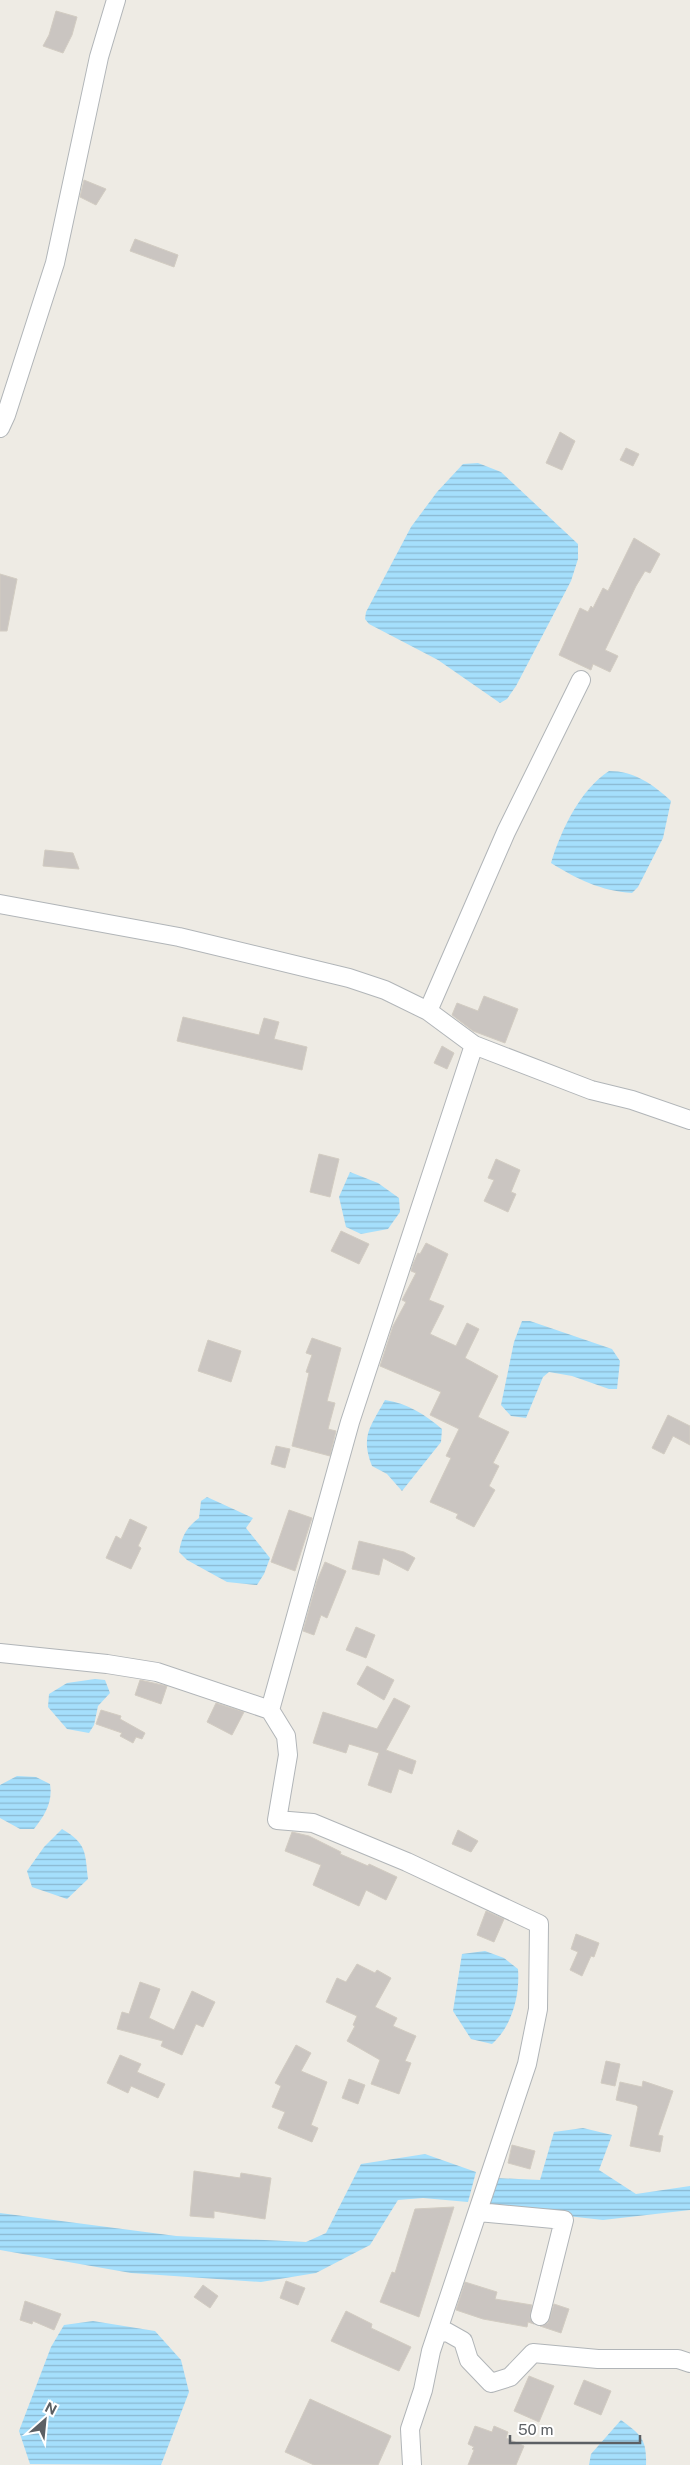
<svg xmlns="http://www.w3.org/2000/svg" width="690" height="2465" font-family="'Public Sans',sans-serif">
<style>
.water{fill:url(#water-rules)}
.building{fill:#cac5c1;stroke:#d2ccc2}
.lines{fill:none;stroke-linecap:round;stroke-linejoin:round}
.minor-casing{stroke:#b1b5b8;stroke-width:20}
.minor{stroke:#fff;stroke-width:18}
</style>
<defs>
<pattern id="water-rules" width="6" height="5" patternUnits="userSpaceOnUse" patternTransform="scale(1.25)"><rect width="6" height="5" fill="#a5dffc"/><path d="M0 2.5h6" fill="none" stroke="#8ab8d0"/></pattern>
</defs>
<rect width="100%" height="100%" fill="#eeebe4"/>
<!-- water -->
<path class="water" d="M478,463l23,9 77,72v15l-7,22 -55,105 -9,13 -7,4 -62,-43 -69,-36 -4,-5 1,-7 45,-85 26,-35 26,-28z
M609,771c25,0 44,13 62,30l-8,37 -25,49 -6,6c-31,-2 -55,-14 -81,-30 10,-33 29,-73 58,-92z
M350,1172l28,11 21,15 1,14 -12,17 -27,5 -15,-7 -7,-30z
M522,1321h8l82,28 8,12 -3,28h-8l-37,-13 -23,-4 -6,5 -17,41 -15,-2 -10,-11 13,-63z
M385,1400c24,4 39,14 57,29l-1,13 -39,49 -15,-17 -15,-8c-12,-31 -1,-40 13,-66z
M207,1497l46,21 -7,10 24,30 -6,16 -7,11 -30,-3 -40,-22 -8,-8c3,-16 7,-24 20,-34l2,-17z
M95,1679l10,1 5,13 -12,13 -4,19 -5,8 -22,-4 -19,-22 1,-13 18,-11z
M17,1776l19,1 14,7c3,18 -5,31 -16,45h-14l-20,-11v-33z
M62,1829c25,15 23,23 26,50l-21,20 -35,-12 -5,-16 17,-24z
M485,1951l19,7 14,11c2,27 -6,57 -26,75l-21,-5 -18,-28 9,-57z
M583,2128l29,7 -13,35 37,24 54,-8v24l-87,10 -114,-13 6,-29 45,2 14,-48z
M425,2154l51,18 -8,30 -45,-4 -25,2 -28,45 -54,28 -55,9 -130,-9 -131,-23v-37l176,23 130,6 20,-9 35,-69z
M93,2321l62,10 26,29 8,32 -28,73 -131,-1 -11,-33 32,-84 13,-22z
M621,2420c20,15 26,19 25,45h-57l2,-11z"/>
<!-- building -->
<path class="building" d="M56,11l21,6 -5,18 -9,18 -20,-7 6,-11z
M84,180l22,9 -10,16 -16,-8z
M135,239l43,16 -4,12 -44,-16z
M560,432l15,9 -13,29 -16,-7z
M626,448l13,6 -6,12 -13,-6z
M634,538l26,16 -10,19 -5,-2 -9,15 -31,64 13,6 -8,16 -17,-8 -2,6 -32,-15 21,-47 8,4 3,-6 2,2 10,-20 5,3z
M0,574l17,5 -10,52h-7z
M45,850l28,3 6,16 -36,-3z
M484,996l34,13 -13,34 -32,-12 -21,-16 5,-12 21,8z
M183,1017l76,18 5,-17 15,4 -5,17 33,8 -5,23 -125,-29z
M442,1046l12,7 -7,16 -13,-6z
M319,1154l20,5 -9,38 -20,-5z
M496,1159l24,11 -9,22 5,2 -8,18 -24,-11 10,-21 -6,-2z
M341,1231l28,13 -10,20 -28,-13z
M426,1243l22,11 -19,46 15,6 -14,28 26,12 11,-23 12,6 -14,29 33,18 -20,41 31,15 -16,31 6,3 -10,20 6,4 -21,37 -18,-9 2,-4 -28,-12 21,-44 -5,-2 13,-27 -29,-14 11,-23 -61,-26 13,-40 13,-24 -4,-2 14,-27 -5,-2 2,-7 5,-11 2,1z
M312,1338l29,10 -14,53 8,2 -7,26 8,2 -6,25 -38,-10 17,-73 -3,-1 6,-17 -6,-2z
M208,1340l33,11 -10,31 -33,-11z
M668,1415l22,11v19l-17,-9 -9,18 -12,-6z
M276,1446l14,3 -5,19 -14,-4z
M289,1510l23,8 -17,53 -24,-9z
M130,1519l17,8 -9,19 3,2 -10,21 -25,-11 10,-22 5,3z
M359,1541l45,11 11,6 -7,13 -25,-13 -4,17 -27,-6z
M325,1562l21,9 -19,47 -6,-3 -7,20 -11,-4 14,-50z
M356,1627l19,8 -9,23 -20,-8z
M367,1666l27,14 -10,20 -27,-16z
M140,1680l27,6 -6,18 -26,-9z
M394,1698l16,8 -24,44 30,11 -4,13 -13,-5 -8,24 -23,-8 11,-32 -30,-9 -3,9 -33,-10 10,-31 54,17z
M216,1703l28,9 -12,23 -25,-13z
M101,1710l20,6 -1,3 25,14 -3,6 -6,-2 -3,6 -13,-7 2,-3 -26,-9z
M458,1830l20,11 -7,11 -19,-8z
M292,1832l17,4 32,16 -1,2 28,12 1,-2 28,13 -11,23 -20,-10 -7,16 -46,-21 8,-20 -36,-14z
M486,1911l18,8 -10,23 -17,-7z
M576,1934l23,9 -5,14 -3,-1 -9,20 -12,-6 8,-18 -7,-3z
M357,1964l18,9 2,-3 14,8 -16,29 22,11 -4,8 23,10 -11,25 6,2 -12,31 -28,-10 9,-24 -33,-19 8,-15 -2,-1 4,-9 -31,-14 11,-24 9,4z
M140,1982l20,7 -11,29 25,12 18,-39 23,11 -12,25 -7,-3 -14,31 -21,-9 2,-5 -46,-12 5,-17 7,2z
M296,2045l15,8 -10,18 26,11 -16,43 7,3 -6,14 -34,-14 7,-16 -13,-5 9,-21 -6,-3z
M120,2055l21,9 -4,8 28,12 -7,14 -27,-12 -3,7 -21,-10z
M606,2061l14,3 -5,22 -14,-3z
M349,2079l16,6 -7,19 -16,-6z
M643,2081l30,10 -15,44 5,1 -3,16 -30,-6 8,-39 -2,-2 -20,-5 4,-18 22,5z
M512,2145l23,6 -5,18 -22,-6z
M194,2171l46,7 1,-5 30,5 -6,41 -51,-8v7l-24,-2z
M454,2207l-35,110 -39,-15 12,-30 3,1 20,-64z
M286,2281l19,7 -7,17 -18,-7z
M465,2282l32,10 -2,7 37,6 -2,13 4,6 -6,-2 -1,5 -44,-8 -27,-9z
M203,2285l15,11 -8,12 -16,-11z
M25,2301l36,13 -7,16 -21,-9 -1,3 -12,-4z
M554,2304l15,5 -8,24 -21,-7 8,-3z
M346,2311l26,13 -1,4 40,19 -12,24 -68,-30z
M529,2376l25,10 -15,36 -25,-11z
M584,2380l27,11 -10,24 -27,-11z
M310,2399l81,37 -13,29h-64l-29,-13z
M475,2426l17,6 2,-6 14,6 -2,6 18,8 -8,19h-48l6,-15 -2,-1 2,-2 -6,-3z"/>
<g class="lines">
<!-- minor casing -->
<g class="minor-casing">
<path id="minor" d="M0,428l6,-13 49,-152 44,-206 17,-57
M0,904l179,33 170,41 36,12 43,21 46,34 117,45 41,10 58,20
M428,1011l78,-179 75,-152
M0,1653l107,11 50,8 113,38
M478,2212l86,8 -24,96
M437,2333l10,-1 16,9 6,19 22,23 19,-6 23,-24 65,6h80l12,4
M412,2465l-2,-36 13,-39 8,-39 96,-287 11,-55 1,-85 -132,-62 -94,-39 -36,-3 11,-65 -2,-19 -16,-26 80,-288 124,-377"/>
</g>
<!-- minor -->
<use href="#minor" class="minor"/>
</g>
<!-- north arrow -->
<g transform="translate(45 2420) rotate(27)" stroke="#ffffff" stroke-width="4" paint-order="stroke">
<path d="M0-4L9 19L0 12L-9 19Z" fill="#5c6064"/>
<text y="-8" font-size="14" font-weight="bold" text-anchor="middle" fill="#5c6064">N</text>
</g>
<!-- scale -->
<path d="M510 2435v8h130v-8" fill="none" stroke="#5c6064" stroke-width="2.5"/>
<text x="518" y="2435" font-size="15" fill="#5c6064" stroke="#ffffff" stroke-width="4" paint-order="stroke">50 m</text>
</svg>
